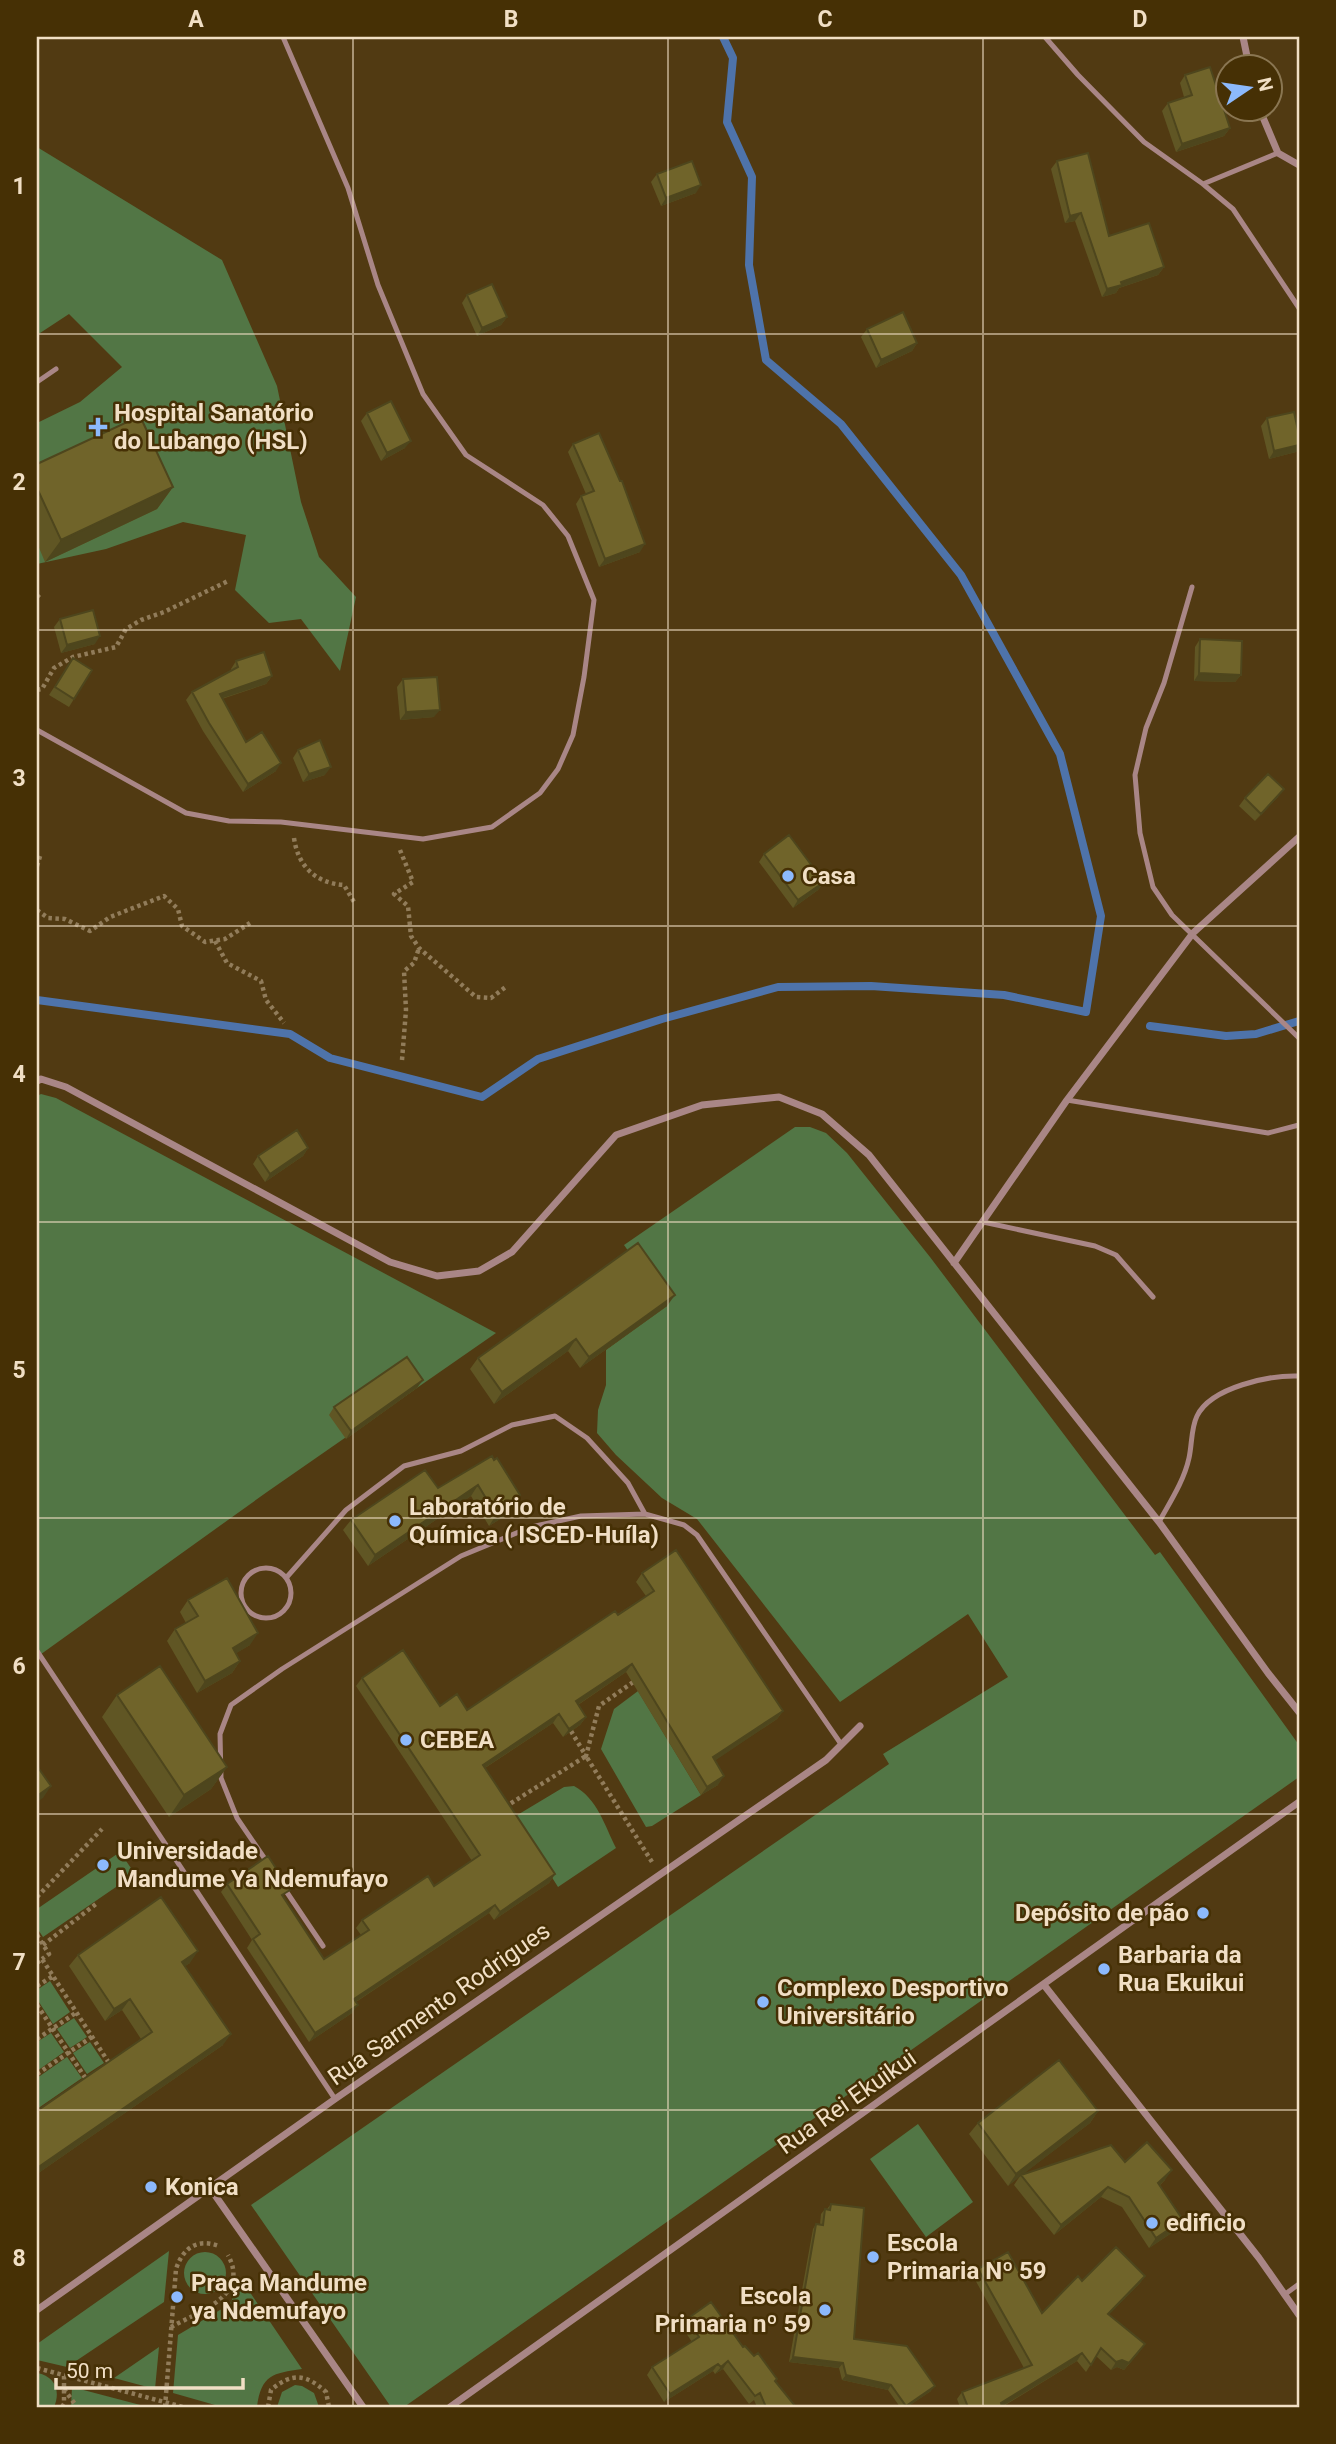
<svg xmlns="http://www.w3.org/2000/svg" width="1336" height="2444" font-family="Roboto,sans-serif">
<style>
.green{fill:#527645}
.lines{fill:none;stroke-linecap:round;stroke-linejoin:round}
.stream{stroke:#4e73aa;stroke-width:8}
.path{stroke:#917c5a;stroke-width:4.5;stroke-dasharray:3.5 3.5;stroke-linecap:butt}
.service{stroke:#a98686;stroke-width:5}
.minor{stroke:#a98686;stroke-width:7}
.wall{fill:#605624}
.shaded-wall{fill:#4e461d}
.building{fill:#70642a;stroke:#4e461d;stroke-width:2}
.grid{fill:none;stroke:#f1dfc5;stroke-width:2;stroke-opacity:0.55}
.poi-dot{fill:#8cb9fc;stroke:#463005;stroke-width:2.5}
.labels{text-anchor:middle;stroke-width:5;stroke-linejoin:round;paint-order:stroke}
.poi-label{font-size:24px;font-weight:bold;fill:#f1dfc5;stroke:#463005;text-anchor:start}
.street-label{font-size:24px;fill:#f1dfc5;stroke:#463005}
.neatline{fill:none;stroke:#f1dfc5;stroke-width:2.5}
.grid-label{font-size:23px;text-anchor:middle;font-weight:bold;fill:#f1dfc5}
</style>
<rect width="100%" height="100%" fill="#513a12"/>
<!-- green -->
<path class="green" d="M37,147l185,113 55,126 24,116 18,55 37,40 -16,74 -39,-52 -32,4 -34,-33 11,-55 -63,-13 -77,27 -69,15v-141l43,-21 42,-35 -53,-53 -32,21z
M41,1094l15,4 440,235 -229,159 -230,165v-561z
M795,1127h15l16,6 21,20 83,104 225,298 5,-3 139,193v32l-895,630h-13l-140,-202 638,-441 -6,-10 125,-77 -40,-63 -128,88 -143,-183 -35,-21 -46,-43 -19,-22 1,-23 8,-25v-35l61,-44 -43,-61z
M638,1691l63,104 -49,31 -6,1 -45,-78 13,-40z
M574,1786c23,12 31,40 42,62l-58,39 -44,-70 50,-30z
M120,1852l15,22 -92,63 -6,-9v-19z
M50,1981l20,31 -17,12 -16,-25v-9z
M74,2018l13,19 -17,11 -13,-19z
M51,2033l13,19 -27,19v-29z
M90,2042l14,21 -17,11 -14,-21z
M67,2057l15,21 -45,31v-31z
M918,2124l55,78 -47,35 -56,-78z
M169,2251l-5,51 -97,65 -30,-7v-16z
M184 2273a21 21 0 1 1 42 0a21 21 0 1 1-42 0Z
M241,2279l61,90c-29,4 -41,6 -45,38h-35l-49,-14 5,-58 52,-31z
M159,2347l-4,42 -41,-11z
M37,2373c18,3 24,18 17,34h-17z
M295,2385l7,1 12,7 5,14h-42l5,-15z
M72,2387l76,20h-77z"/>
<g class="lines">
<!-- stream -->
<path class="stream" d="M37,1000l253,34 40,24 152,39 56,-38 124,-40 116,-32 93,-1 133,9 82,17 15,-96 -41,-162 -99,-179 -120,-151 -75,-64 -17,-95 3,-88 -25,-55 6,-64 -10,-21
M1150,1026l76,10 30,-2 43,-13"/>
<!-- path -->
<path class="path" d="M37,597l3,-3
M37,690l5,-1 12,-21 19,-11 43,-10 10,-18 15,-9 23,-8 64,-31
M294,838c4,28 21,45 50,47l10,17
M400,850l13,32 -19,12 14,12 3,30 8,12 57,49 15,1 16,-12
M37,866l4,-13
M37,910l11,8 17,1 25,12 20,-14 54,-21 14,13 4,17 23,16 20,-3 25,-16
M215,941l12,22 34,18 5,19 18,23
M402,1060l4,-50 -2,-39 10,-8 5,-15
M571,1731l15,25 13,-50 37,-26
M505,1807l81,-51 66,106
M37,1897l65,-68
M37,1935l12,19 -7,5
M43,1945l53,-41
M37,1963l5,-4 67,104 -3,2
M37,1986l16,-10
M37,2005l49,74
M37,2039l40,-27
M37,2074l56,-38
M171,2327c29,-16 79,-31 57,-72
M37,2368l146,39
M64,2389l13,18
M62,2407l2,-3v-29
M165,2407l11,-138c7,-21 21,-31 43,-23
M268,2407l3,-17c21,-18 35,-16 55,2l3,15"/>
<!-- service -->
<path class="service" d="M1045,37l33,38 66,67 59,42 30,25 66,99
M1203,184l75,-31
M37,382l19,-13
M1192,587l-28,96 -18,45 -11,47 5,58 13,54 19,28 127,123
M37,730l149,83 43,8 52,1 142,17 69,-12 48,-34 18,-24 15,-34 11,-58 10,-77 -26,-64 -25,-31 -77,-50 -43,-61 -45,-109 -30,-97 -65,-151
M1067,1100l201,33 31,-8
M983,1222l112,24 21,9 37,42
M645,1514l39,11 13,10 144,209
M1159,1522c11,-20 25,-41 30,-64 3,-13 2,-30 8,-42 14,-29 73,-41 102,-40
M241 1593a25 25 0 1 1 50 0a25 25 0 1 1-50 0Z
M37,1651l298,448
M267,1862l-30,-44 -16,-40 -1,-44 11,-29 51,-36 179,-113 70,-29 50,-11 64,-2 -17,-31 -41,-45 -32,-22 -43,9 -51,26 -57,15 -58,44 -60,68
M284,1888l39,58
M1284,2295l15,-11"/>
<!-- minor -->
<path class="minor" d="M1243,37l6,29
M1259,108l19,45 21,12
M37,1081l4,-2 25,8 324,175 47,14 42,-5 33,-19 104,-117 86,-30 77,-8 43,17 47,41 290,367 109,151 31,39
M954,1263l113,-163 126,-167 106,-96
M1044,1985l215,273 40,57
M210,2188l153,219
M37,2310l298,-211 491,-339 34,-34
M450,2407l849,-605"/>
</g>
<!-- wall -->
<path class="wall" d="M1185,75l45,53 -6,8 -48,16 -14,-41 6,-8 16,-6 -4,-14z
M1057,161l52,75 55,31 -6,8 -39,13 -3,5 -14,4 -27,-76 -10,2 -14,-54z
M657,174l39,19 -35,13 -10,-24z
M467,295l40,22 -6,8 -24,11 -15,-33z
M867,329l50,14 -5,8 -36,17 -15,-31z
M367,413l38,35 -24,13 -20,-40z
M1267,418l32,17v13l-3,4 -27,7 -8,-33z
M573,444l67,108 -41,15 -23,-63 5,-8 5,-2 -18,-42z
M37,464l136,23 -16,22 -112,53 -8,-19z
M60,619l35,25 -34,9 -7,-26z
M1200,639l41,36 -6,7 -41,-1 1,-34z
M73,658l1,41 -5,8 -20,-12z
M236,661l36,15 -6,8 -44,15 24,43 30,29 -33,21 -40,-61 -17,-31 6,-8 39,-21v-2z
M403,679l31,38 -34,3 -3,-33z
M298,750l27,25 -22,7 -10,-24z
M1278,797l-23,24 -16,-15 6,-8z
M764,854l60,28 -6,8 -25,18 -34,-46z
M308,1148l-5,8 -38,26 -12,-18 5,-8z
M667,1306l-87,62 -12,-17 -74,53 -24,-35 8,-11z
M417,1388l-71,51 -17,-24 5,-8z
M492,1456l23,46 -7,12 -19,12 -18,-30 -103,70 -25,-36 8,-10 87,-32z
M642,1573l141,138 -6,8 -62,41 3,25 -17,10 -75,-123 -48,33 8,12 -6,8 -17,12 -10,-14 -68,45 70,106 -6,9 -55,37 -5,-7 -133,89 -4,11 -43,29 -62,-94 5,-8 -31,-48 6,-8 57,14 40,61 37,-24 -5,-7 6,-8 72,-34 38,-25 -116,-175 6,-8 78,28 27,4 179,-114 -10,-14z
M188,1600l62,45 -14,8 4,8 -8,12 -35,20 -30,-52 8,-12 11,-6 -6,-11z
M117,1695l110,72 -16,22 -42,28 -67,-100z
M78,1955l112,8 -5,3 38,79 -186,129v-63l104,-72 -19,-29 -17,11 -36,-55z
M1098,2111l-8,12 -67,51 102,-12 40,18 -5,5 16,45 -27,18 -27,-41 -21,-10 -47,38 -40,-50 6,-9 -12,10 -39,-52 9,-11z
M831,2204l23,135 77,52 -24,16h-7l-12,-17 -46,-10 -3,-12 -50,-6 24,-133 3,-5h4l1,-10 4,-5h2z
M978,2269l64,44 40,-32 63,-5 -5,7 -31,31 31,37 -16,19 -7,-3 -6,3 -15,-14 -10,16 -9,-11 -75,46h-42l-3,-8 5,-7 62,-24 -51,-92z
M687,2319l56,28 32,35 21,25h-39l-3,-7 -5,4 -26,-35 -8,5 -2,-3 -49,31 -17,-27 5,-8 40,-25 -10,-15z"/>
<!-- shaded-wall -->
<path class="shaded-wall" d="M1230,128l-6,8 -48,16 6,-8z
M701,185l-5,8 -35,13 5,-8z
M1081,213l-6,8 -10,2 5,-7z
M1164,267l-6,8 -39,13 -3,5 -14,4 5,-8 14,-7z
M507,317l-6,8 -24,11 5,-8z
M917,343l-5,8 -36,17 5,-8z
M411,441l-6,7 -24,13 6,-8z
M1299,445v3l-3,4 -27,7 5,-8z
M173,487l-16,22 -112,53 16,-22z
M645,544l-5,8 -41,15 6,-8z
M100,636l-5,8 -34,9 6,-8z
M1199,673l42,2 -6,7 -41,-1z
M272,676l-6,8 -52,17 6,-7z
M440,710l-6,7 -34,3 6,-8z
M281,763l-5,8 -33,21 5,-8z
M331,767l-6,8 -22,7 6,-8z
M1284,789l-6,8 -23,24 6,-7z
M824,882l-6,8 -25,18 5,-8z
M308,1148l-5,8 -38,26 5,-8z
M675,1295l-8,11 -87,62 9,-11z
M576,1339l-8,12 -74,53 8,-12z
M423,1380l-6,8 -71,51 5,-8z
M478,1485l-7,11 -103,70 7,-11z
M520,1495l-7,10 3,-2 -8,11 -19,12 7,-11 17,-16z
M258,1633l-8,12 -25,15 8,-12z
M240,1661l-8,12 -35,20 8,-12z
M632,1664l-6,8 -56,38 6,-9z
M783,1711l-6,8 -70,47 6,-9z
M559,1714l-6,9 -76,50 6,-8z
M586,1717l-6,8 -17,12 6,-8z
M227,1767l-16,22 -42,28 15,-22z
M724,1776l-6,9 -17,10 6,-8z
M51,1786l-8,12 -6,4v-6z
M555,1874l-6,9 -55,37 6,-8z
M495,1905l-6,8 -141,94 6,-8z
M198,1951l-8,12 -16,11 8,-12z
M130,1999l-8,11 -17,11 9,-12z
M358,2005l-6,8 -43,29 6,-9z
M231,2034l-8,11 -186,129v-6z
M1098,2111l-8,12 -82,63 8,-12z
M1172,2170l-7,10 -14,13 7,-10z
M1108,2187l-7,10 -47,38 7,-10z
M1183,2220l-7,10 -27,18 7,-10z
M1145,2276l-5,7 -37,38 5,-7z
M1145,2344l-21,26 -7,-3 -6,3 5,-8z
M1082,2353l-5,8 -76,46v-4z
M793,2357l50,6 -4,5 -50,-6z
M728,2361l-5,8 -8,5 6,-7z
M718,2364l-5,7 -49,31 6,-8z
M846,2375l45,10 -3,5 -46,-10z
M935,2386l-4,5 -24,16h-2z"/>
<!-- building -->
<path class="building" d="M1210,67l20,61 -48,16 -14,-41 24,-8 -7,-20z
M1088,153l21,83 40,-13 15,44 -43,15 1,3 -15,4 -26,-76 -11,3 -13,-55z
M692,161l9,24 -35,13 -9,-24z
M492,284l15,33 -25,11 -15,-33z
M903,312l14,31 -36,17 -14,-31z
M391,401l20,40 -24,12 -20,-40z
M1294,412l5,23v10l-25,6 -7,-33z
M140,416l33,71 -112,53 -24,-52v-24z
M599,433l21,48h2l23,63 -40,15 -24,-63 13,-5 -21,-47z
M93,610l7,26 -33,9 -7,-26z
M1200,639l42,2 -1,34 -42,-2z
M264,652l8,24 -52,18 26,48 16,-10 19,31 -33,21 -39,-61 -17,-31 46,-25 -2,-6z
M73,658l19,12 -18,29 -19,-12z
M437,677l3,33 -34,2 -3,-33z
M320,740l11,27 -22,7 -11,-24z
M1268,774l16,15 -23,25 -16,-16z
M789,835l35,47 -26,18 -34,-46z
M297,1130l11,18 -38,26 -12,-18z
M638,1243l37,52 -86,62 -13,-18 -74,53 -24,-34z
M407,1357l16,23 -72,51 -17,-24z
M492,1456l2,4 3,-2 23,37 -7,4 3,4 -20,12 -18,-30 -103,70 -24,-35 74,-50 13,18z
M676,1550l107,161 -70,46 11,19 -17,11 -75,-123 -56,37 10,16 -17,12 -10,-15 -76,51 72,109 -55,38 -5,-7 -141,94 4,6 -43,28 -62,-94 7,-5 -33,-50 41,-28 22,34 -8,5 42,64 45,-29 -7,-10 66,-44 6,10 46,-31 -118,-177 41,-28 37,56 17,-12 10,16 148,-99 3,4 36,-24 -12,-18z
M227,1578l31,55 -25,15 7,13 -35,20 -30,-52 23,-13 -10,-16z
M160,1666l67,101 -43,28 -67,-100z
M37,1766l14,20 -14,10z
M161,1897l37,54 -16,11 49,72 -194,134v-57l115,-79 -22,-33 -16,10 -36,-54z
M1059,2060l39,51 -82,63 -38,-51z
M1147,2142l25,28 -14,13 25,37 -27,18 -27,-41 -21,-10 -47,38 -40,-50 90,-30 14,17z
M831,2204l33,4 -10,131 53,7 28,40 -29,20 -15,-21 -45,-10 -3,-12 -50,-6 23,-133 7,1 2,-16 5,1z
M1116,2247l29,29 -37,38 37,30 -16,19 -7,-3 -6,2 -15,-14 -10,17 -9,-12 -81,50 1,4h-34l-6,-15 70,-27 -54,-96 30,-17 34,61 36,-37 4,5z
M711,2302l32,45 2,-1 9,10 4,-3 19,26 -2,2 21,26h-30l-6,-14 -5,3 -27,-35 -7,6 -3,-3 -48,30 -18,-27 47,-30 -12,-18z"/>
<!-- grid -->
<path class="grid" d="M353,37v2370M668,37v2370M983,37v2370M37,334h1262M37,630h1262M37,926h1262M37,1222h1262M37,1518h1262M37,1814h1262M37,2110h1262"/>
<!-- markers -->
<g class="poi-dot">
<path d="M94.5 416.5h7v7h7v7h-7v7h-7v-7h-7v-7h7z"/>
<circle cx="788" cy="876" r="7"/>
<circle cx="395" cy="1521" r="7"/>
<circle cx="406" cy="1740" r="7"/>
<circle cx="103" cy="1865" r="7"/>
<circle cx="1203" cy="1913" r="7"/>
<circle cx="1104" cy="1969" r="7"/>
<circle cx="763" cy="2002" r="7"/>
<circle cx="151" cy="2187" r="7"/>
<circle cx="1152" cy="2223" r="7"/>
<circle cx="873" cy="2257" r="7"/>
<circle cx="177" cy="2297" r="7"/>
<circle cx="825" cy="2310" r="7"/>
</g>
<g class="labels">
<!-- poi labels -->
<g class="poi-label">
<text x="114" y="421">Hospital Sanatório<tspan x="114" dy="28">do Lubango (HSL)</tspan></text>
<text x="802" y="884">Casa</text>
<text x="409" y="1515">Laboratório de<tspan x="409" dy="28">Química ( ISCED-Huíla)</tspan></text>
<text x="420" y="1748">CEBEA</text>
<text x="117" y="1859">Universidade<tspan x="117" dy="28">Mandume Ya Ndemufayo</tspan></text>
<text x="1189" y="1921" text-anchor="end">Depósito de pão</text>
<text x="1118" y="1963">Barbaria da<tspan x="1118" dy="28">Rua Ekuikui</tspan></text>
<text x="777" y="1996">Complexo Desportivo<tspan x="777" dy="28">Universitário</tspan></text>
<text x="165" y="2195">Konica</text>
<text x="1166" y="2231">edificio</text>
<text x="887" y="2251">Escola<tspan x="887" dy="28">Primaria Nº 59</tspan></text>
<text x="191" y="2291">Praça Mandume<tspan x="191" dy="28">ya Ndemufayo</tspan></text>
<text x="811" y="2304" text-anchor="end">Escola<tspan x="811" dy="28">Primaria nº 59</tspan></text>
</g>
<!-- street labels -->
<g class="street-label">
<text transform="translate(439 2004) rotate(-35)" y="8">Rua Sarmento Rodrigues</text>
<text transform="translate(847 2102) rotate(-35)" y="8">Rua Rei Ekuikui</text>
</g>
</g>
<!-- border -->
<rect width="1336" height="2444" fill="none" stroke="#463005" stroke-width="77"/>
<!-- north arrow -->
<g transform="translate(1249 88) rotate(77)"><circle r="33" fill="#463005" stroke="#8a7652" stroke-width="2"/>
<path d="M0-5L12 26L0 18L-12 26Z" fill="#8cb9fc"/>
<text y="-10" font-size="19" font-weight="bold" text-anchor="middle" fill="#f1dfc5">N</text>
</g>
<!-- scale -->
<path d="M56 2378v10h187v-10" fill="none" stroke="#f1dfc5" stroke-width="3.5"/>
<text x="66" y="2378" font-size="21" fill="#f1dfc5" stroke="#463005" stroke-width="5" paint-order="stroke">50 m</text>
<rect x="38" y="38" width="1260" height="2368" class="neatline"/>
<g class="grid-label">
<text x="196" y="27">A</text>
<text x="511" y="27">B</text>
<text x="825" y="27">C</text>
<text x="1140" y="27">D</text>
<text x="19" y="194">1</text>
<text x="19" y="490">2</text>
<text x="19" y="786">3</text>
<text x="19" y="1082">4</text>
<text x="19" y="1378">5</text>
<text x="19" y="1674">6</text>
<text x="19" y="1970">7</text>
<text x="19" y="2266">8</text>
</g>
</svg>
